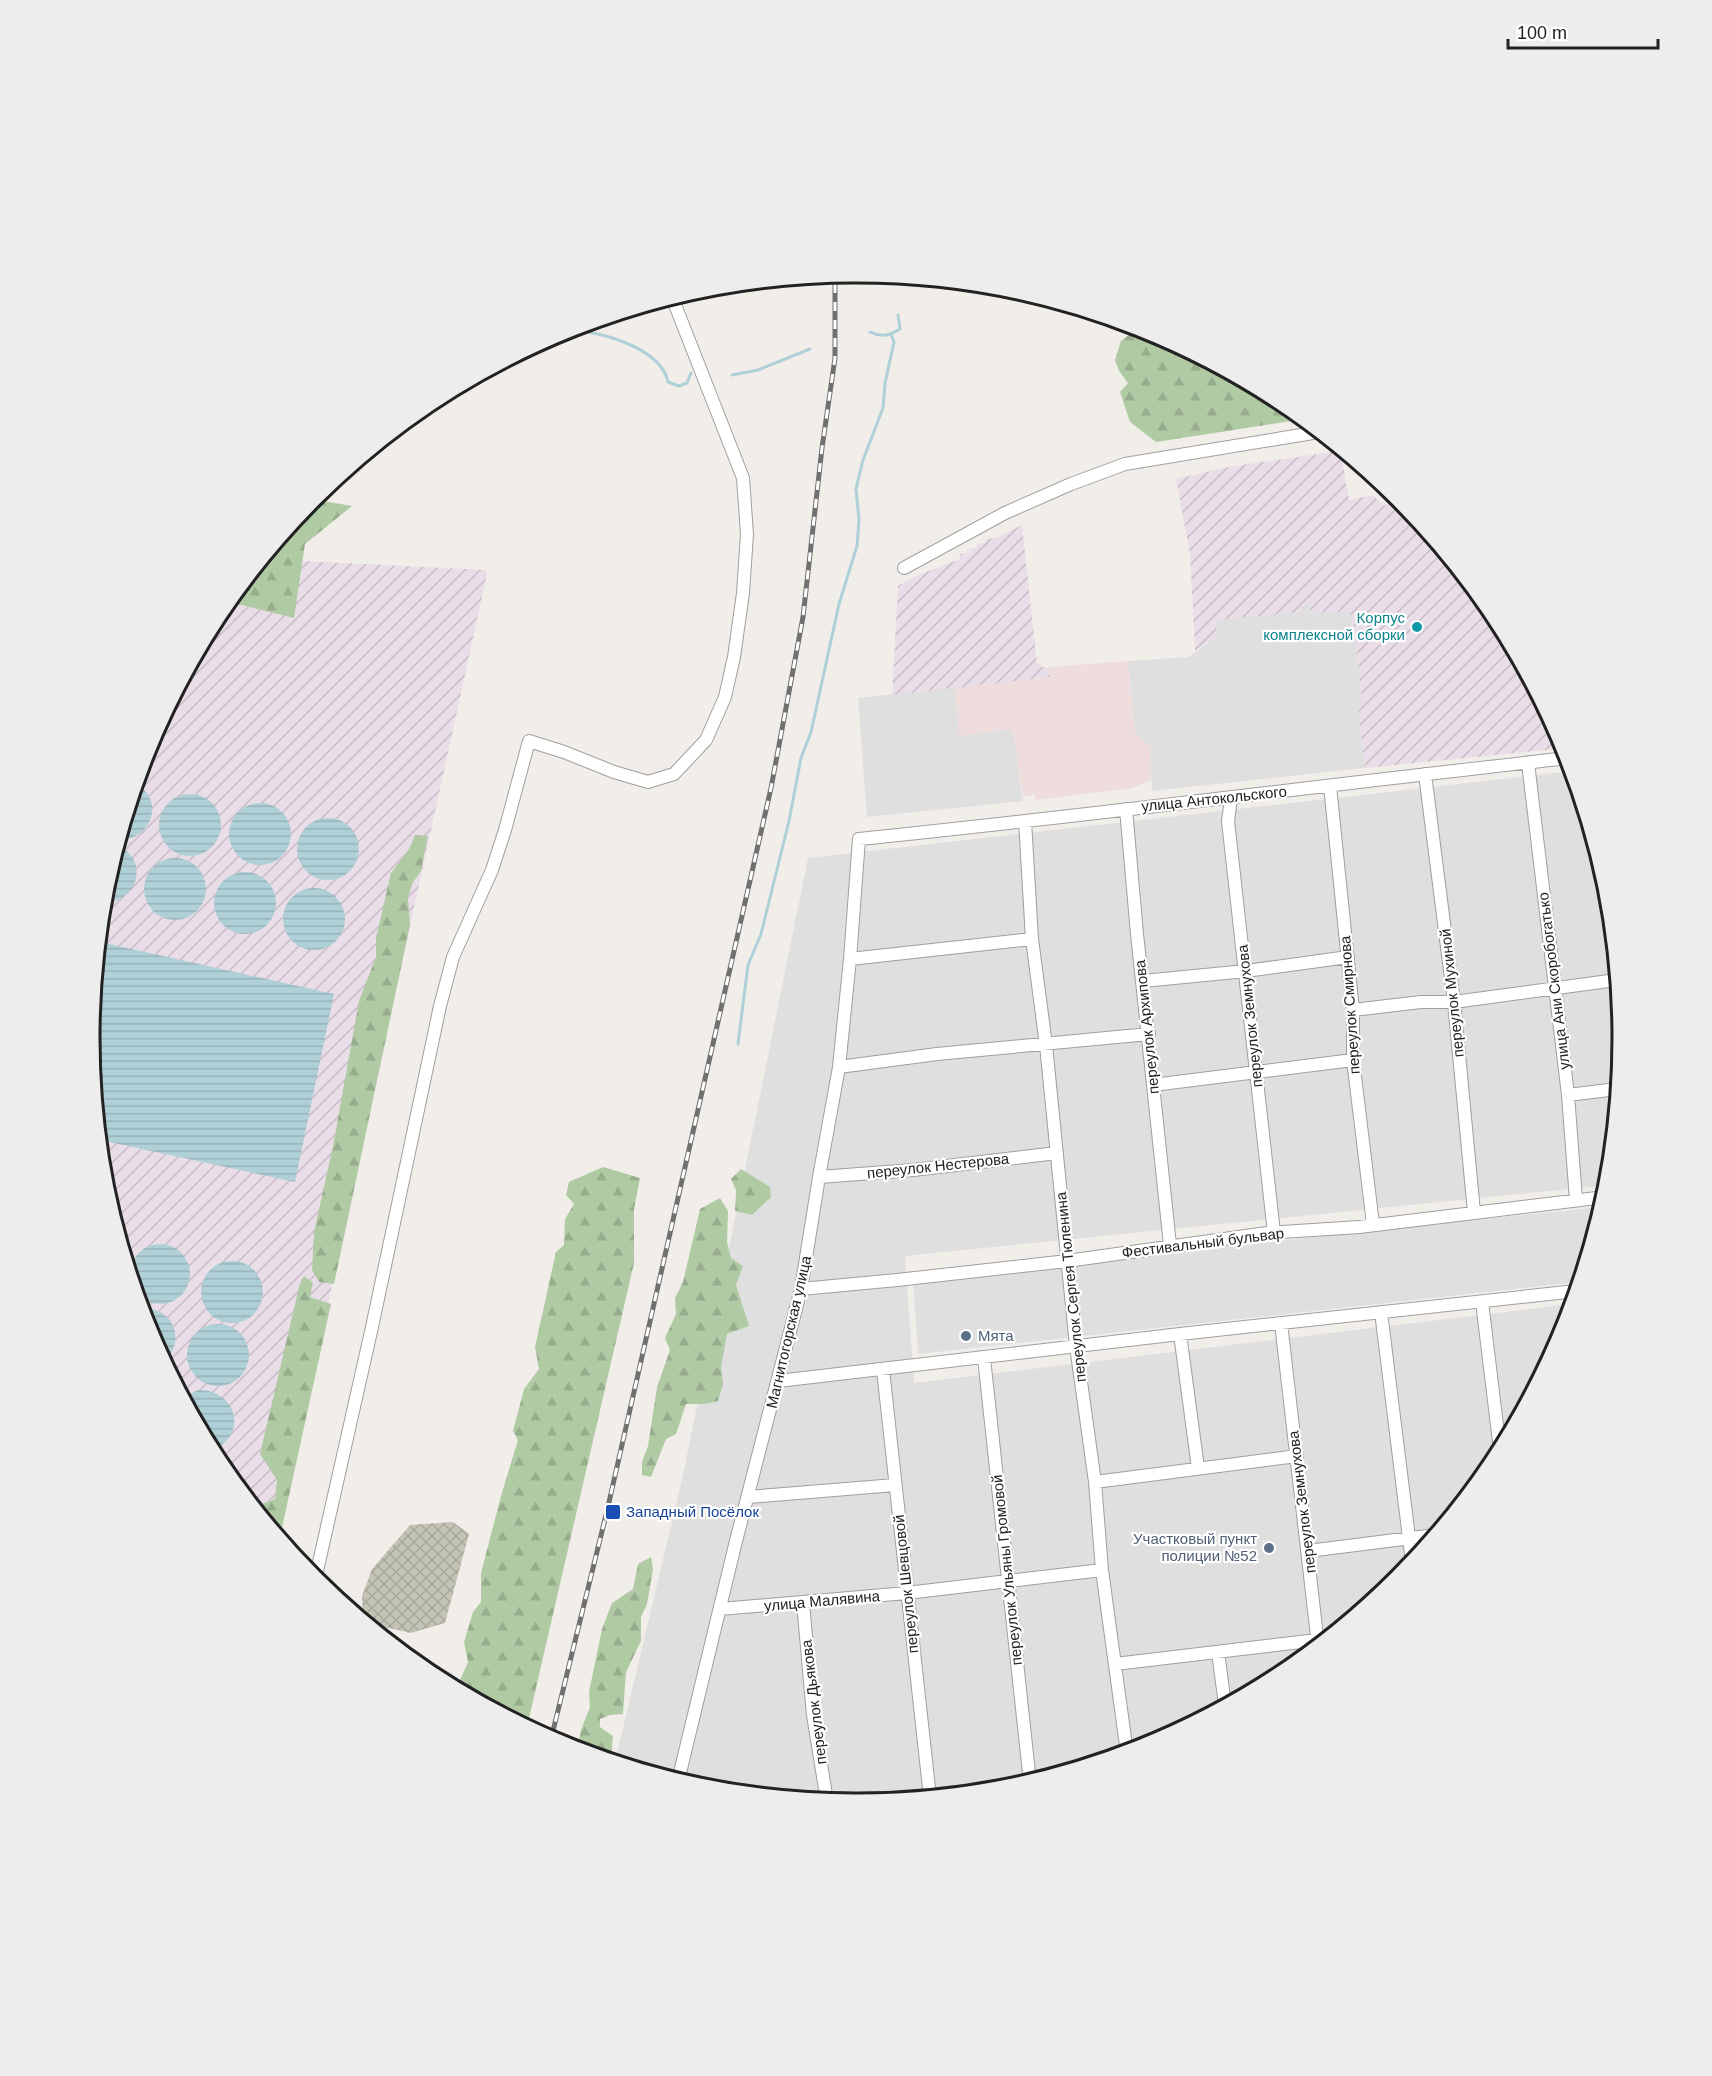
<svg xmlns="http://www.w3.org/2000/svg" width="1712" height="2076" font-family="Helvetica,sans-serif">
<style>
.residential{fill:#e0dfdf}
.commercial{fill:#efdcdc}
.industrial{fill:url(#industrial-furrows)}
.construction{fill:url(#construction-cross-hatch)}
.forest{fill:url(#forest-firs)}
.water{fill:url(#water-rules)}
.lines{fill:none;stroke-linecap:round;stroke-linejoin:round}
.stream{stroke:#b0d0d8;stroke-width:3}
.minor-casing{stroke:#9f9f9f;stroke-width:14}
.minor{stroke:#fff;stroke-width:12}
.rail-casing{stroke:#707070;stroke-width:5}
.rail{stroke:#fff;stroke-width:3;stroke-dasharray:9;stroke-linecap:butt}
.culture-dot{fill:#0f9aa8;stroke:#fff;stroke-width:2}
.service-dot{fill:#5c6f8a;stroke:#fff;stroke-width:2}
.transit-dot{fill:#1a4fb4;stroke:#fff;stroke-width:2}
.labels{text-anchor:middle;stroke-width:4.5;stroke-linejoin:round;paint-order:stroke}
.culture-label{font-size:15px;fill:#0d838f;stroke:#fff;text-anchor:end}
.street-label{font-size:15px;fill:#222;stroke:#fff}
.service-label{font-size:15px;fill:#4e5e75;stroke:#fff;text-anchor:start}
.transit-label{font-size:15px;fill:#164399;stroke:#fff;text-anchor:start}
.rim{fill:none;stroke:#222;stroke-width:3}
</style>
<defs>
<pattern id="industrial-furrows" width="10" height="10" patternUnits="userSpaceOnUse" patternTransform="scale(1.5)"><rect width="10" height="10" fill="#e9dde7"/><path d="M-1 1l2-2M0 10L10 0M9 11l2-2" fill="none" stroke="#c8bdc6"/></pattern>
<pattern id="construction-cross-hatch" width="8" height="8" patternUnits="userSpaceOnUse" patternTransform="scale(1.5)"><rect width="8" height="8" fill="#c4c4b6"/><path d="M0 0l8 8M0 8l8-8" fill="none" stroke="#a8a89c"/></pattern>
<pattern id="forest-firs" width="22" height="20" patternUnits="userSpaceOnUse" patternTransform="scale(1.5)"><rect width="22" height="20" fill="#b0caa4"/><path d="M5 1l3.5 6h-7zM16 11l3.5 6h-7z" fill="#97ad8d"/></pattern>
<pattern id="water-rules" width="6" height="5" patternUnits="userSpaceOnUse" patternTransform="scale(1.5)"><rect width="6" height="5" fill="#b0d0d8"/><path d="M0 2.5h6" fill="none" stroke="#97b2b9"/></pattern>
</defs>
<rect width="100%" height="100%" fill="#f1eeea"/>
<!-- residential -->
<path class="residential" d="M1310,604l1,9 35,-3 5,1 1,13 2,1 8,76 -4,6 7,61 -213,23 -2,-45 -15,-13 -7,-72 61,-4 28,-21 -2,-16 85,-9v-6z
M955,687l58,42 10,72 -156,16 -9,-119z
M1572,771l35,118 15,149 -14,147 -703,71 9,127 658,-79 -8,27 -71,133 -96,116 -116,95 -132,71 -144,43 -149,15 -150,-15 -91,-27 68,-287 125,-617z
M1601,1207l-22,75 -661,72 -5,-75z"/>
<!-- commercial -->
<path class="commercial" d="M1128,661l7,72 15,13 1,34 -19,8 -97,12v-5l-12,1 -10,-67 -54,7 -4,-49 95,-10 -1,-10z"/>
<!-- industrial -->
<path class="industrial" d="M1338,451l3,3 8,46 24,-5 10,10 20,-2 90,110 72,135 -200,20 -7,-61 4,-7 -8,-74 -2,-2 -2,-13 -39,2 -2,-9 -9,1v7l-85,8 2,16 -22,15 -5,-97 -14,-75 52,-12z
M1022,525l15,138 6,4h6l1,10 -158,18 6,-109 20,-11 42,-16v-5l9,-1v-4l8,-1v-4l9,-1v-4l10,-1z
M263,559l222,11 2,4 -141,645 -67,317 -60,-73 -71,-132 -43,-144 -15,-149 15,-150 43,-143 71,-133z"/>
<!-- construction -->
<path class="construction" d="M453,1522l16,12 -24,89 -34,10 -44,-10 -4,-3 -1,-24 10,-27 38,-44z"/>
<!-- forest -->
<path class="forest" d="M1153,333l5,6v9h7l4,-7 113,60 22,18 -148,23 -26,-20 -10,-30 8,-9 -9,-12 -4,-11 6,-19 9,-7z
M312,499l40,7 -47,38 -11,74 -64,-16 -1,-1z
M415,835l13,1 -7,35 -8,11 -5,16 2,27 -76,359 -15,-2 -7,-12 2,-38 19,-86 26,-145 17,-44v-19l15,-65 18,-24z
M603,1167l37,11 -6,31v54l-107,464 -69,-37 -1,-3 11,-25 -4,-20 9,-30 8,-10v-29l20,-77 17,-56 -5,-9 11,-42 15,-20 -4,-22 21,-95 8,-7 1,-26 9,-15 -8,-9 3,-13z
M741,1169l29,18 1,10 -19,18 -17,-4 1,-21 -5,-11z
M720,1198l8,13 -1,31 4,16 12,8 -7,19 13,41 -22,8 -6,33 2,17 -5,17 -13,3h-19l-10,30 -10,5 -15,38 -9,-2v-13l6,-16 9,-59 13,-37 -5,-12 11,-24 -1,-16 8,-16 17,-73z
M304,1276l9,7 -3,14 21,7 -51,233 -20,-24 2,-9 13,-5 2,-19 -17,-26 40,-171z
M651,1557l2,12 -6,35 -6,13v24l-15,31 -3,42 -13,1 -10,4v8l13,9 -2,24 -34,-10 4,-20 9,-23 -1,-15 13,-63 10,-26 21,-14 5,-25z"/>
<!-- water -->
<path class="water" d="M136,784c30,16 15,56 -17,56z
M159 825a31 31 0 1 1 62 0a31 31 0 1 1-62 0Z
M229 834a31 31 0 1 1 62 0a31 31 0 1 1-62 0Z
M297 849a31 31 0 1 1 62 0a31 31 0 1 1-62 0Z
M118,845c32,16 20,57 -15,58l2,-15z
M144 889a31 31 0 1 1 62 0a31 31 0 1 1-62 0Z
M214 903a31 31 0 1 1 62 0a31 31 0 1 1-62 0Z
M283 919a31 31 0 1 1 62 0a31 31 0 1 1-62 0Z
M100,942l234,52 -39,188 -195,-42 -10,-102z
M130 1274a30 30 0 1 1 60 0a30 30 0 1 1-60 0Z
M201 1292a31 31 0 1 1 62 0a31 31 0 1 1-62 0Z
M141,1308c33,0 45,30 24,54l-17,-31z
M187 1355a31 31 0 1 1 62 0a31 31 0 1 1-62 0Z
M198,1390c39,-1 51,46 14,60l-28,-53z"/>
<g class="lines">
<!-- stream -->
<path class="stream" d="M562,331c32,-3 99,16 106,51l11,4 8,-3 4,-10
M870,332c12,6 20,3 30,-3l-2,-14
M732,375l26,-5 52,-21
M738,1044l10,-79 13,-31 28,-113 12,-63 10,-26 28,-128 18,-58 2,-26 -3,-31 7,-29 20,-52 2,-25 9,-41 -3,-8"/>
<!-- minor casing -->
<g class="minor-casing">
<path id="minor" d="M904,568l101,-55 66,-29 54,-20 194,-32
M1528,763l40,332 8,105
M1425,774l29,228 20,210
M1330,786l23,224v50l20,164
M1231,799l-3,22 46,412
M1126,809l11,125 33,311
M1025,821l7,118 14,106 30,301 19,136 7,88 25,183
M850,959l182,-20
M1143,981l103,-10 102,-14
M1353,1010l68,-8h33l162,-22
M839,1067l98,-13 212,-20
M1153,1085l200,-25
M1568,1095l49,-6
M819,1177l94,-7 144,-17
M801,1289l96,-9 170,-19 200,-28 92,-6 246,-30
M1482,1302l18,148
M1381,1312l31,250
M1281,1323l37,322
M1180,1334l18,134
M984,1358l46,424
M883,1370l47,427
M778,1381l402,-47 396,-43
M1095,1482l202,-26
M748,1497l147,-12
M1308,1551l127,-16
M315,1580l57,-253 68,-321 13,-49 39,-87 13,-40 24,-89 35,11 50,20 34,10 26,-8 32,-34 19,-43 9,-40 9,-64 4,-59 -4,-56 -71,-181
M803,1603l10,112 14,86
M720,1609l187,-16 195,-23
M1218,1652l7,53
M1115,1664l202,-24
M678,1781l57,-236 66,-256 18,-112 20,-110 11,-108 9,-120c237,-24 473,-55 709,-81"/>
</g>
<!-- minor -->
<use href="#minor" class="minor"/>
<!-- rail casing -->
<g class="rail-casing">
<path id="rail" d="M551,1739l56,-228 164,-723 32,-171 19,-169 13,-90v-84"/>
</g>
<!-- rail -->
<use href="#rail" class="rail"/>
</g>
<!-- markers -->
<circle class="culture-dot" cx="1417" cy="627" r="6"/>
<g class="service-dot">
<circle cx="966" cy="1336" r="6"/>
<circle cx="1269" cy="1548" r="6"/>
</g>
<rect class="transit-dot" x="605" y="1504" width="16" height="16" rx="3"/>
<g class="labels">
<!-- culture labels -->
<g class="culture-label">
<text x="1405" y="623">Корпус<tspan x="1405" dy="17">комплексной сборки</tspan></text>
</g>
<!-- street labels -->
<g class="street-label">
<text transform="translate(1214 799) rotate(-6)" y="5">улица Антокольского</text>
<text transform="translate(1554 981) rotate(-97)" y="5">улица Ани Скоробогатько</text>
<text transform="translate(1452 993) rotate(-96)" y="5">переулок Мухиной</text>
<text transform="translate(1350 1005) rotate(-94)" y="5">переулок Смирнова</text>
<text transform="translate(1250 1016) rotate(-96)" y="5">переулок Земнухова</text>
<text transform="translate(1147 1027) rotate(-96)" y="5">переулок Архипова</text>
<text transform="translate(938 1166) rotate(-6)" y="5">переулок Нестерова</text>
<text transform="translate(1203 1243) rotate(-7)" y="5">Фестивальный бульвар</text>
<text transform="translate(1071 1287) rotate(-96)" y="5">переулок Сергея Тюленина</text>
<text transform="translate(789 1332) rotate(-77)" y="5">Магнитогорская улица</text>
<text transform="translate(1302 1502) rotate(-97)" y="5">переулок Земнухова</text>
<text transform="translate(1007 1570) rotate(-96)" y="5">переулок Ульяны Громовой</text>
<text transform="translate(906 1584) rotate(-96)" y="5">переулок Шевцовой</text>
<text transform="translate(822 1601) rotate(-5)" y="5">улица Малявина</text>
<text transform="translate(814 1702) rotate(-97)" y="5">переулок Дьякова</text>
</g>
<!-- service labels -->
<g class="service-label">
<text x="978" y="1341">Мята</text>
<text x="1257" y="1544" text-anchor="end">Участковый пункт<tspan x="1257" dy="17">полиции №52</tspan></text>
</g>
<!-- transit labels -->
<g class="transit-label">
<text x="626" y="1517">Западный Посёлок</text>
</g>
</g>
<!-- crop -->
<path d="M0 0H1712V2076H0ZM855 283H857A755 755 0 0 1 1612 1038V1038A755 755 0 0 1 857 1793H855A755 755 0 0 1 100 1038V1038A755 755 0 0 1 855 283Z" fill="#ededed" fill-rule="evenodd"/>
<path class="rim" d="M855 283H857A755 755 0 0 1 1612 1038V1038A755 755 0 0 1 857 1793H855A755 755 0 0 1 100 1038V1038A755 755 0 0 1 855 283Z"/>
<!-- scale -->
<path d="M1508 39v9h150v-9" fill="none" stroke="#222222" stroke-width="3"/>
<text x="1517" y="39" font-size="18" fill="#222222" stroke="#ffffff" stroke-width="4.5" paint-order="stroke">100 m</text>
</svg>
